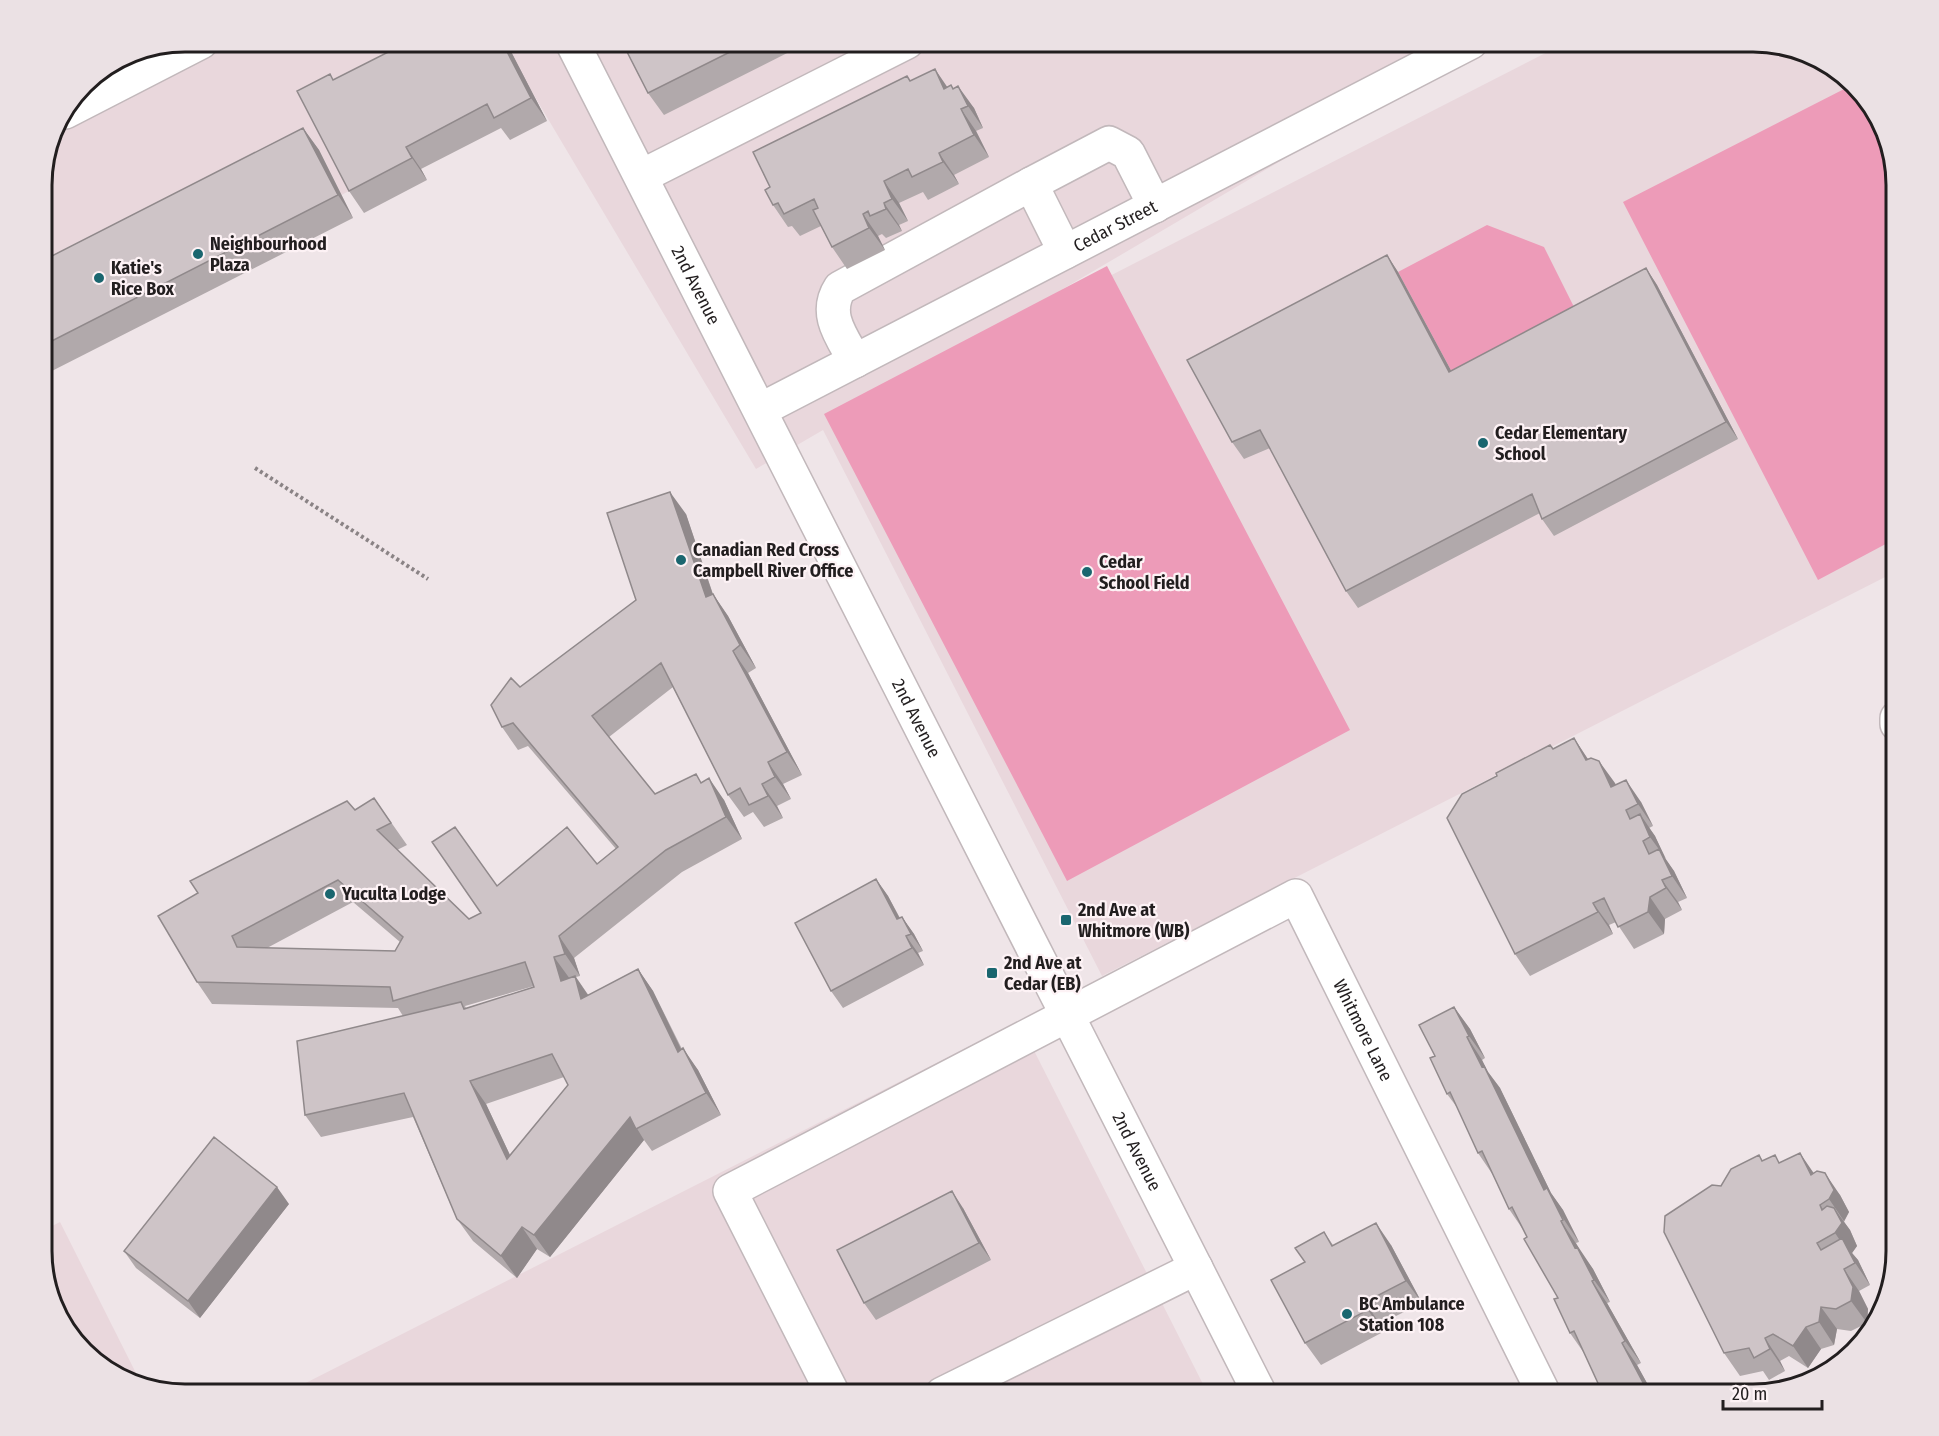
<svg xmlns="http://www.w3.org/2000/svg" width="1939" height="1436" font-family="'Fira Sans Condensed',sans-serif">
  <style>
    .built { fill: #e9d7dc }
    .green { fill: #ed9bb8 }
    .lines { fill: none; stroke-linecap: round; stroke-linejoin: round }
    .minor-casing { stroke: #c2b8bb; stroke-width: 36 }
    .major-casing { stroke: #c2b8bb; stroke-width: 36 }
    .path { stroke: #8a8385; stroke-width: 4; stroke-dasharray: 3 3; stroke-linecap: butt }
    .minor { stroke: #fff; stroke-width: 33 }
    .major { stroke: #fff; stroke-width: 33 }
    .wall { fill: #b1a9ab; fill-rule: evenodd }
    .shaded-wall { fill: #90898b }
    .building { fill: #cec4c7; stroke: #90898b; stroke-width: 1.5; fill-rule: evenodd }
    .poi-dot { fill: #1a666f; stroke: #fdf2f5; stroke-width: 2 }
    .labels { text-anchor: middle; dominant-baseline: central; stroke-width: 4.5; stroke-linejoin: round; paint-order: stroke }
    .street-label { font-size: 18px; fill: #221e1f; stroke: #fdf2f5 }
    .poi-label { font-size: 18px; font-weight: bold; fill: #221e1f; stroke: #fdf2f5; text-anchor: start }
    .rim { fill: none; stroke: #221e1f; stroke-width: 3 }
  </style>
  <rect width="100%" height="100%" fill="#efe5e8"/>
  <path class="built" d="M 186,42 L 1483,42 L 920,373 L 1567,42 L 1754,42 L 1800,50 L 1841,72 L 1882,122 L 1897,185 L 1897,571 L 1102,976 L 823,430 L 756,469 L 532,92 L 42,357 L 42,176 L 57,122 L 91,78 L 131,53 Z
    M 1019,1021 L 1208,1394 L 284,1394 Z
    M 60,1222 L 143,1387 L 98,1364 L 57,1314 L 42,1259 L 42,1231 Z"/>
  <path class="green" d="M 1852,85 L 1882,122 L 1897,185 L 1897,538 L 1818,580 L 1623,202 Z
    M 1487,225 L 1544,247 L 1583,325 L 1461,389 L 1398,272 Z
    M 1107,266 L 1350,730 L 1067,881 L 824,414 Z"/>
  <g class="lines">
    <defs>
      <g id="minor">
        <path id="s1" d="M 572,42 L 1260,1394"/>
        <path d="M 642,176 L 907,42"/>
        <path d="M 1065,252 L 1031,184 L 1109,143 L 1128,153 L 1155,206"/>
        <path d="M 855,361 C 842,337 823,314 840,288 L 1031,184"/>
        <path id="s2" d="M 760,410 L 1471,42"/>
        <path d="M 1897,718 L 1897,724"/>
        <path id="s3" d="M 833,1394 L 730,1191 L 1296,896 L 1544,1394"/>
        <path d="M 942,1394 L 1196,1268"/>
      </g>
      <path id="major" d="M 65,112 L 201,42"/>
    </defs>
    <use href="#minor" class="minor-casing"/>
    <use href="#major" class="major-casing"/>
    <path class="path" d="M 255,468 L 428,579"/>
    <use href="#minor" class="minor"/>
    <use href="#major" class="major"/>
  </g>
  <path class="wall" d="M 408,42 L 506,42 L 547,121 L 510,140 L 501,128 L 421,169 L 427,180 L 364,213 L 349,191 L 334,80 Z
    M 622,42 L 809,42 L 664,115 L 648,93 Z
    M 907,76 L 910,81 L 947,87 L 951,85 L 954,89 L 974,108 L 983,128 L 976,131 L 989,157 L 954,175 L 959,184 L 928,200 L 923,192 L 899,203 L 908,221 L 899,225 L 902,231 L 886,238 L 882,234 L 878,236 L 885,250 L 847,269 L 832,247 L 821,226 L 800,236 L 792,226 L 788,227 L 773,205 L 770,187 Z
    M 303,128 L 319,150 L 353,218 L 42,376 L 42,261 Z
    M 1387,255 L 1398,272 L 1451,371 L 1646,268 L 1657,285 L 1738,439 L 1554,536 L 1542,519 L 1540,513 L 1358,608 L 1346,591 L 1270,448 L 1244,459 L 1232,442 Z
    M 686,514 L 713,594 L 728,616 L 756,668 L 748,673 L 802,775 L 783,784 L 791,799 L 777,806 L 783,818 L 764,827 L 753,812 L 744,817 L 728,795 L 673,687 L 609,737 L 655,794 L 702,782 L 724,800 L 742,839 L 682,872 L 574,958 L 580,976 L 576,977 L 589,996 L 638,969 L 653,991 L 682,1049 L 698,1070 L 721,1115 L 652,1151 L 644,1140 L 550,1257 L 537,1249 L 517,1278 L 473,1241 L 457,1219 L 413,1117 L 321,1137 L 305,1115 L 403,1016 L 398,1008 L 212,1004 L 197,982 L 158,916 L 355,810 L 374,798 L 407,845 L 397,850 L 469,919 L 481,913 L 497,886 L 597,864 L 616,849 L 528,746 L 518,750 L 502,727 L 520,687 L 636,600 ZM 353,902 L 400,942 L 395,951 L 267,948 ZM 534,986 L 534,987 L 466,1008 L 465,1006 ZM 564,1077 L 568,1085 L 510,1155 L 486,1104 Z
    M 1574,738 L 1588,759 L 1615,785 L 1641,802 L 1653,826 L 1649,828 L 1655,836 L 1665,859 L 1674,871 L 1687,898 L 1678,902 L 1682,910 L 1665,919 L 1664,934 L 1634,949 L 1616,922 L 1609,925 L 1613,934 L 1530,976 L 1515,954 L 1553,749 Z
    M 876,879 L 888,896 L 900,918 L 902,917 L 914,934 L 923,951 L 918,953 L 924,965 L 843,1008 L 831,991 Z
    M 1454,1007 L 1470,1029 L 1485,1058 L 1482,1060 L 1488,1072 L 1500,1088 L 1551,1193 L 1563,1210 L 1579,1242 L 1576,1243 L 1581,1253 L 1593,1269 L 1610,1302 L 1607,1303 L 1641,1363 L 1637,1365 L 1653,1394 L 1603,1394 L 1584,1353 L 1570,1333 L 1558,1298 L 1524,1231 L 1509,1209 L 1493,1175 L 1478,1153 L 1459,1110 L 1447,1094 L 1435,1056 Z
    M 1759,1155 L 1763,1161 L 1780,1163 L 1814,1173 L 1840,1195 L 1849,1212 L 1844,1222 L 1850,1230 L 1857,1246 L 1852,1253 L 1858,1260 L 1870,1285 L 1859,1291 L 1868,1309 L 1867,1323 L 1851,1331 L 1837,1329 L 1834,1345 L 1821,1349 L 1808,1368 L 1789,1356 L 1780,1361 L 1785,1371 L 1769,1380 L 1763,1371 L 1740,1376 L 1724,1353 L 1721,1186 Z
    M 289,1204 L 200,1318 L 136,1268 L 124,1251 Z
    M 963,1208 L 991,1260 L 876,1320 L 864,1303 Z
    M 1324,1232 L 1333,1245 L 1391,1245 L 1422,1303 L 1380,1324 L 1383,1332 L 1321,1365 L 1305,1343 L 1305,1262 Z"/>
  <path class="shaded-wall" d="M 502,42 L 506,42 L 547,121 L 531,98 Z
    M 935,69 L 950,91 L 944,89 Z
    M 958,86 L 974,108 L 983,128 L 968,106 Z
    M 961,109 L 976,131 L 989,157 L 974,135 Z
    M 303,128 L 319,150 L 353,218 L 338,195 Z
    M 406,147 L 421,169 L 427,180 L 412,158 Z
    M 939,153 L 954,175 L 959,184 L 943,162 Z
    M 884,181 L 899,203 L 908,221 L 892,199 Z
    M 884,203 L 899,225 L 902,231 L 886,209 Z
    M 863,214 L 878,236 L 885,250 L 869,228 Z
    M 1387,255 L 1398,272 L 1461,389 L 1449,372 Z
    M 1646,268 L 1657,285 L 1738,439 L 1726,422 Z
    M 670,492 L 686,514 L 721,619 L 706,597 Z
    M 713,594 L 728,616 L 756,668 L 740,645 Z
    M 733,651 L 748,673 L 802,775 L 787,752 Z
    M 1574,738 L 1589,761 L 1586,760 Z
    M 1599,761 L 1615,783 L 1627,809 L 1611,787 Z
    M 768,762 L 783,784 L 791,799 L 775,777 Z
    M 709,778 L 724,800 L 742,839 L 726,817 Z
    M 1626,780 L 1641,802 L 1653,826 L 1638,804 Z
    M 762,784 L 777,806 L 783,818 L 768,796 Z
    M 1640,814 L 1655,836 L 1666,859 L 1650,837 Z
    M 1659,849 L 1674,871 L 1687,898 L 1672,876 Z
    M 876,879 L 888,896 L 909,936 L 897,919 Z
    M 1662,880 L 1678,902 L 1682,910 L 1666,888 Z
    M 1650,897 L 1665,919 L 1664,934 L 1648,912 Z
    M 1593,903 L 1609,925 L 1613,934 L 1598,912 Z
    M 902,917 L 914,934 L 923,951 L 911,934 Z
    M 559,936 L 574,958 L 580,976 L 565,954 Z
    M 906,936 L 918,953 L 924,965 L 912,948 Z
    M 554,957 L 570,979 L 561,981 Z
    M 638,969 L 653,991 L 693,1074 L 678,1052 Z
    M 575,976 L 590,998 L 581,999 Z
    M 1454,1007 L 1470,1029 L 1485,1058 L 1469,1036 Z
    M 1467,1037 L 1482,1060 L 1488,1072 L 1500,1088 L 1551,1193 L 1563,1210 L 1579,1242 L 1544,1190 Z
    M 683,1048 L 698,1070 L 721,1115 L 706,1093 Z
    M 470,1081 L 486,1104 L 522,1181 L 507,1159 Z
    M 630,1117 L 644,1140 L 550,1257 L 534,1235 Z
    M 1800,1153 L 1815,1175 L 1811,1175 Z
    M 1825,1173 L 1840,1195 L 1849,1212 L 1844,1221 L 1829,1199 Z
    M 277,1187 L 289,1204 L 200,1318 L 188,1301 Z
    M 952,1191 L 963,1208 L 991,1260 L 979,1243 Z
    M 1820,1205 L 1835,1227 L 1834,1208 L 1850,1230 L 1857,1246 L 1852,1253 L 1858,1260 L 1870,1285 L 1835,1233 Z
    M 1561,1221 L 1593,1269 L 1610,1302 L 1594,1280 L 1575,1248 Z
    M 1376,1223 L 1391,1245 L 1422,1303 L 1406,1281 Z
    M 522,1227 L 537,1249 L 517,1278 L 501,1256 Z
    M 1844,1269 L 1859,1291 L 1868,1309 L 1867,1323 L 1851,1301 Z
    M 1592,1281 L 1607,1303 L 1641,1363 L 1625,1341 Z
    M 1365,1302 L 1380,1324 L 1383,1332 L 1368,1310 Z
    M 1821,1307 L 1837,1329 L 1834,1345 L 1819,1322 Z
    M 1806,1327 L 1821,1349 L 1808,1368 L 1793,1346 Z
    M 1765,1338 L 1780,1361 L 1785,1371 L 1770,1349 Z
    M 1622,1343 L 1637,1365 L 1653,1394 L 1649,1394 Z"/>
  <path class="building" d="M 408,42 L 502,42 L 531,98 L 494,118 L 487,104 L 406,147 L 412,158 L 349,191 L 297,91 L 330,74 L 333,80 Z
    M 622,42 L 750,42 L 648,93 Z
    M 935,69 L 944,89 L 951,85 L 953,89 L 958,86 L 968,106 L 961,109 L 974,135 L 939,153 L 943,162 L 912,177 L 908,169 L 884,181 L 892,199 L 884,203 L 886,209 L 870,216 L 868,211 L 863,214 L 869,228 L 832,247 L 813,210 L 818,208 L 814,199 L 784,214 L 778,203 L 773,205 L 765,190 L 770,187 L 753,152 L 907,76 L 910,81 Z
    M 303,128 L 338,195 L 42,346 L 42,261 Z
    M 1387,255 L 1449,372 L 1646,268 L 1726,422 L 1542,519 L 1532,494 L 1346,591 L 1260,430 L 1232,442 L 1187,360 Z
    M 670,492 L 706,597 L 713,594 L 740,645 L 733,651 L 787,752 L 768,762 L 775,777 L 762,784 L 768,796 L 749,805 L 740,788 L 728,795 L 661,663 L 592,716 L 655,794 L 696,774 L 701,783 L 709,778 L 726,817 L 666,850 L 559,936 L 565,954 L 554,957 L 561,981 L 575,976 L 581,999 L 638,969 L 678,1052 L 683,1048 L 706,1093 L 636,1129 L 630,1117 L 534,1235 L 522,1227 L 501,1256 L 457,1219 L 404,1093 L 305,1115 L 297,1041 L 461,1002 L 464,1009 L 534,987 L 525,962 L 393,1001 L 390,987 L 197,982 L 158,916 L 198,893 L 190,881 L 347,801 L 355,810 L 374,798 L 391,823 L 377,830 L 469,919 L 481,913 L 432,842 L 455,827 L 497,886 L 567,827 L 597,864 L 618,847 L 513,723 L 502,727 L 491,705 L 511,678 L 520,687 L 636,600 L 607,513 ZM 338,880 L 403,937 L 395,951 L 237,947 L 232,936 ZM 552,1054 L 568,1085 L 507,1159 L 470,1081 Z
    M 1574,738 L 1586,760 L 1591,758 L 1599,761 L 1611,787 L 1626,780 L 1638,804 L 1626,810 L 1630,819 L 1640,814 L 1650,837 L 1643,841 L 1649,854 L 1659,849 L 1672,876 L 1662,880 L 1666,888 L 1650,897 L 1648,912 L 1618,927 L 1604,898 L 1593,903 L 1598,912 L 1515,954 L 1447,818 L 1462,794 L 1497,776 L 1496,773 L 1550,745 L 1553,749 Z
    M 876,879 L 897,919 L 902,917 L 911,934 L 906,936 L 912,948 L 831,991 L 795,923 Z
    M 1454,1007 L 1469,1036 L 1467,1037 L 1482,1067 L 1484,1066 L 1544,1190 L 1547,1188 L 1563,1220 L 1561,1221 L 1575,1248 L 1577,1247 L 1594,1280 L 1592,1281 L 1625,1341 L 1622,1343 L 1649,1394 L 1607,1394 L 1606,1393 L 1603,1394 L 1574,1331 L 1570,1333 L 1554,1299 L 1558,1298 L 1524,1239 L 1527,1237 L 1512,1207 L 1509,1209 L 1482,1151 L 1478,1153 L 1450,1092 L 1447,1094 L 1430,1058 L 1435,1056 L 1419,1025 Z
    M 214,1137 L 277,1187 L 188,1301 L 124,1251 Z
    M 1800,1153 L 1811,1175 L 1817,1171 L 1825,1173 L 1834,1190 L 1829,1199 L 1820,1205 L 1822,1210 L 1827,1206 L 1834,1208 L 1842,1223 L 1835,1233 L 1817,1243 L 1821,1250 L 1842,1238 L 1855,1263 L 1844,1269 L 1853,1287 L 1851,1301 L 1836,1309 L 1821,1307 L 1819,1322 L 1806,1327 L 1793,1346 L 1773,1334 L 1765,1338 L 1770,1349 L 1754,1358 L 1749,1348 L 1724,1353 L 1664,1232 L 1665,1216 L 1712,1185 L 1721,1186 L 1731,1169 L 1759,1155 L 1762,1161 L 1775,1155 L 1779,1163 Z
    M 952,1191 L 979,1243 L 864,1303 L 837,1250 Z
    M 1376,1223 L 1406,1281 L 1365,1302 L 1368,1310 L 1305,1343 L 1271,1280 L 1305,1262 L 1295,1248 L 1324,1232 L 1332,1246 Z"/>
  <g class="poi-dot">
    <circle cx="198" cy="254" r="6"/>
    <circle cx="99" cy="278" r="6"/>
    <circle cx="1483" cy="443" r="6"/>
    <circle cx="681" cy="560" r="6"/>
    <circle cx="1087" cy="572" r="6"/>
    <circle cx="330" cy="894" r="6"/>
    <rect x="1060" y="914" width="12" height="12" rx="3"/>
    <rect x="986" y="967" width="12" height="12" rx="3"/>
    <circle cx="1347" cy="1314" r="6"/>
  </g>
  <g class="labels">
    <g class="street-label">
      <text stroke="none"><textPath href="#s2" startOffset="400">Cedar Street</textPath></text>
      <text stroke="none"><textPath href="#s1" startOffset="273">2nd Avenue</textPath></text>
      <text stroke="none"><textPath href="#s1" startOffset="759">2nd Avenue</textPath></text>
      <text stroke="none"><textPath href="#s3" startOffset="1016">Whitmore Lane</textPath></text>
      <text stroke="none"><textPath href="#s1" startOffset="1245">2nd Avenue</textPath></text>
    </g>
    <g class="poi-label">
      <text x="210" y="244">Neighbourhood<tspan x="210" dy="21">Plaza</tspan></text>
      <text x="111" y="268">Katie's<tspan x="111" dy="21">Rice Box</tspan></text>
      <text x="1495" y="433">Cedar Elementary<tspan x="1495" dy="21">School</tspan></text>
      <text x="693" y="550">Canadian Red Cross<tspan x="693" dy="21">Campbell River Office</tspan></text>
      <text x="1099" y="562">Cedar<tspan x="1099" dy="21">School Field</tspan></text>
      <text x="342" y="894">Yuculta Lodge</text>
      <text x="1078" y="910">2nd Ave at<tspan x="1078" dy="21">Whitmore (WB)</tspan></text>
      <text x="1004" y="963">2nd Ave at<tspan x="1004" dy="21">Cedar (EB)</tspan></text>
      <text x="1359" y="1304">BC Ambulance<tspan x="1359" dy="21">Station 108</tspan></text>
    </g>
  </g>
  <path d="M0 0H1939V1436H0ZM185 52H1753A133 133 0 0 1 1886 185V1251A133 133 0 0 1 1753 1384H185A133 133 0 0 1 52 1251V185A133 133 0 0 1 185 52Z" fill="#ebe1e4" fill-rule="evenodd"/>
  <path class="rim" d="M185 52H1753A133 133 0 0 1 1886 185V1251A133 133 0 0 1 1753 1384H185A133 133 0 0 1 52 1251V185A133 133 0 0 1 185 52Z"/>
  <path d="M1723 1400v9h99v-9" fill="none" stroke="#221e1f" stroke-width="3"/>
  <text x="1732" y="1400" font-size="18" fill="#221e1f" stroke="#fdf2f5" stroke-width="4.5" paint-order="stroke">20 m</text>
</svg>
